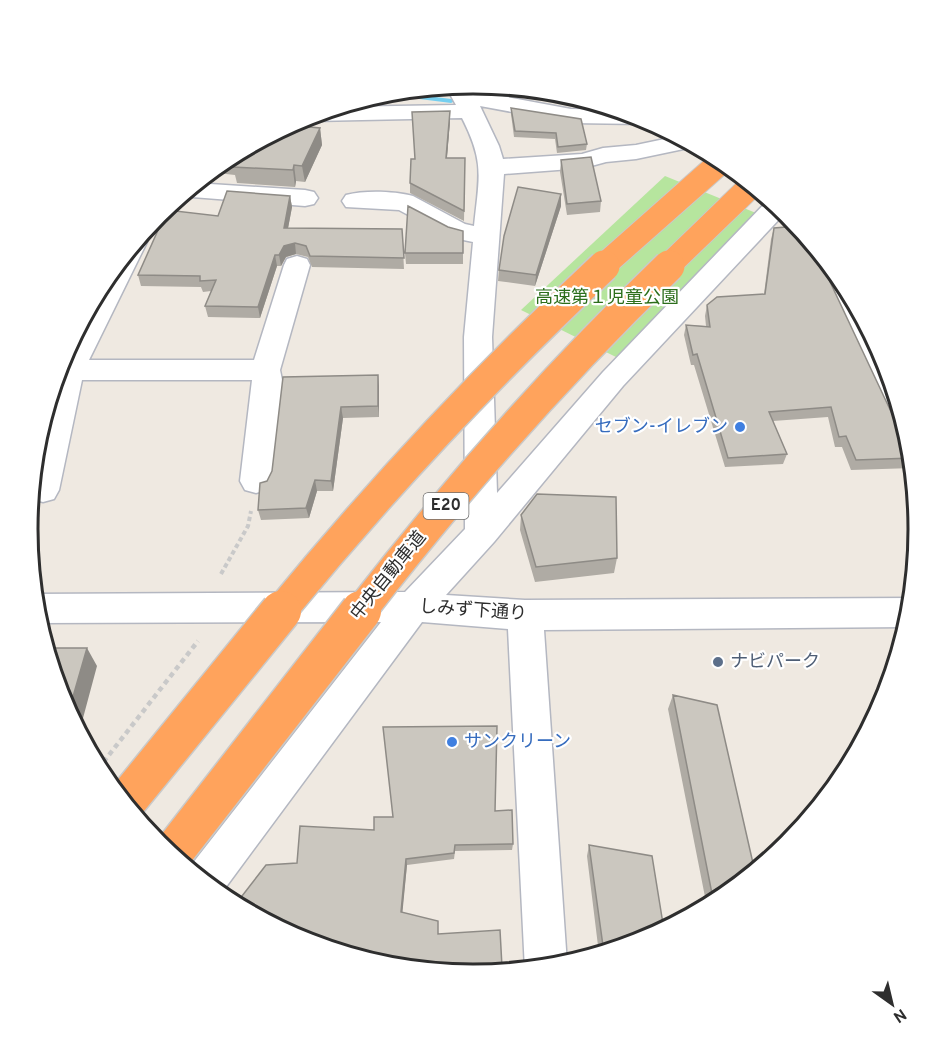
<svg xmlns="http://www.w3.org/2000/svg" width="946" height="1058" font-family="Overpass,'Noto Sans JP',sans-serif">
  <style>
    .green { fill: #b6e59e }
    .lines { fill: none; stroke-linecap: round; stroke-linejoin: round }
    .stream { fill: #75cff0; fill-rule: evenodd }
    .minor-casing { stroke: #b4b7c1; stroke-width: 3 }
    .path-far1 { stroke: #c9c9c9; stroke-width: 4; stroke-dasharray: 4.5 3; stroke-linecap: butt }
    .path { stroke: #c9c9c9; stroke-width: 4.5; stroke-dasharray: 5 4; stroke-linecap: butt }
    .minor { fill: #fff; fill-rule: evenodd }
    .highway-bridge-far2-casing { stroke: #c9c9c9; stroke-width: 26; stroke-linecap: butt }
    .highway-bridge-far1-casing { stroke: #c9c9c9; stroke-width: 34; stroke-linecap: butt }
    .highway-bridge-casing { stroke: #c9c9c9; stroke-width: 43; stroke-linecap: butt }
    .highway-bridge-far2 { stroke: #ffa35c; stroke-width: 24 }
    .highway-bridge-far1 { stroke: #ffa35c; stroke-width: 31 }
    .highway-bridge { stroke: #ffa35c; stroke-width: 40 }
    .wall { fill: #afaba4 }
    .shaded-wall { fill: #8e8b86 }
    .building { fill: #cbc7bf; stroke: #8e8b86; stroke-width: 1.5 }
    .shop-dot { fill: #3f7fe0; stroke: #fff; stroke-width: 2 }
    .service-dot { fill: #5c6f8a; stroke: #fff; stroke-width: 2 }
    .labels { text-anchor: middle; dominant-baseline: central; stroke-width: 4.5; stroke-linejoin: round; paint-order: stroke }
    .shield { fill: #fff; stroke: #6d6d6d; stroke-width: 1.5 }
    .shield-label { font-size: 16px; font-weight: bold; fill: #2e2e2e }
    .park-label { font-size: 18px; fill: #2c6e1b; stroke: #fff }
    .shop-label { font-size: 18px; fill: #366cbe; stroke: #fff; text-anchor: end }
    .street-label { font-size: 18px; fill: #2e2e2e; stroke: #fff }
    .service-label { font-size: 18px; fill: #4e5e75; stroke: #fff; text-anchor: start }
    .rim { fill: none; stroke: #2e2e2e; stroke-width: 3 }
  </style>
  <rect width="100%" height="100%" fill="#efe9e1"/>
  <path class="green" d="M 665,176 L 756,213 L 618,358 L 521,310 Z"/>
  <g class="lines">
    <path class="stream" d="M 388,91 L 451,99 L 455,101 L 451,103 L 380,94 Z"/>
    <defs>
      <path id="minor" d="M 473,83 L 475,91 L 571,109 L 619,110 L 651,121 L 642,124 L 571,123 L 480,106 L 499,146 L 503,159 L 582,154 L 603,148 L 636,145 L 679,136 L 698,146 L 636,159 L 606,162 L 584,168 L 504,174 L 492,337 L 497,493 L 603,372 L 769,199 L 786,212 L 623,386 L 494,542 L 446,595 L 525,600 L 912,598 L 907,627 L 544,630 L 567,964 L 525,970 L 508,629 L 422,622 L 220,895 L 189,870 L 189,868 L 381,622 L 38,623 L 33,594 L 405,592 L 465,529 L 464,337 L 473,242 L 449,237 L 399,210 L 346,207 L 342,201 L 346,195 C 365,190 394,191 413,196 L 465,224 L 474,226 C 479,177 485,163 462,118 L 312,121 L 302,117 L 336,107 L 456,105 L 451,96 L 451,85 Z
        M 195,183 L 305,190 L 314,192 L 318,198 L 314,204 L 305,206 L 179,196 Z
        M 140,235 L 147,242 L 89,360 L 254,360 L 284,265 L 287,259 L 297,256 L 307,259 L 310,265 L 280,370 L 283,385 L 272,481 L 267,490 L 256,493 L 245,490 L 240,481 L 252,380 L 82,380 L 59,490 L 54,499 L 43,502 L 32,499 L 34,460 L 46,409 L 61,358 L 102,281 Z
        M 822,255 L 844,282 L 885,359 L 909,437 L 895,435 L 891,427 L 815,262 Z"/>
    </defs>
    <use href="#minor" class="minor-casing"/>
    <path class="path-far1" d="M 221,574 L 248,526 L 251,511"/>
    <path class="path" d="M 98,769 L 198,641"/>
    <use href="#minor" class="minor"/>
    <defs>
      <path id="highway-bridge-far2" d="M 602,267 L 723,160
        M 667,267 L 753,184"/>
      <path id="highway-bridge-far1" d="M 280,612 C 380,490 488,374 604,266
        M 360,612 C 454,491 558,373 669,266"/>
      <path id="highway-bridge" d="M 124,804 L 281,611
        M 171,855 L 361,611"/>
    </defs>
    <use href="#highway-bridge-far2" class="highway-bridge-far2-casing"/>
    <use href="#highway-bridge-far1" class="highway-bridge-far1-casing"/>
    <use href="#highway-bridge" class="highway-bridge-casing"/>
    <use href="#highway-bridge-far2" class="highway-bridge-far2"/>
    <use href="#highway-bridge-far1" class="highway-bridge-far1"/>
    <use href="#highway-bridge" class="highway-bridge"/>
  </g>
  <path class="wall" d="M 512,87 L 560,92 L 608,106 L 608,107 L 576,106 L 511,95 Z
    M 511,108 L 587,144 L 586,150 L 557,153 L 555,139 L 514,137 L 511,114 Z
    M 450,121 L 447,158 L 465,158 L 464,221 L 410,193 L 410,183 L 415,159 Z
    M 320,128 L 322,145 L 305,182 L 296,181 L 295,187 L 237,183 L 235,175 L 208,172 L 226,158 Z
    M 561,160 L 601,201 L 600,212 L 567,215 L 560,172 Z
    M 561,194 L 561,206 L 535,286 L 498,281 L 499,270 Z
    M 290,196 L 292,207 L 288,228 L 402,229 L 404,269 L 312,267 L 308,257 L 296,254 L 286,257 L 281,266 L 277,266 L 260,318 L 208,317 L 205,306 L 211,291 L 203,292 L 201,287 L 141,286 L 138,275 L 218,216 Z
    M 799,226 L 821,253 L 818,256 L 894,418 L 910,442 L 913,468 L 851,470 L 842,447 L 835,447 L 828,417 L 773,421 L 787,454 L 783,464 L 725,467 L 694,365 L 691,365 L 684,335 L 686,325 L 706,326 L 705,316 L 707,305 L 764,294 L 771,239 L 774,228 Z
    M 463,231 L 463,264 L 406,264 L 405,253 Z
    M 378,375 L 379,417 L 343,418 L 333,491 L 317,491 L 309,518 L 261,520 L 258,510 L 272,471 L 283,377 Z
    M 521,515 L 617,558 L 614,573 L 535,582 L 520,530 Z
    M 673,695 L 720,900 L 707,907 L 668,709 Z
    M 495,811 L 513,844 L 512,850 L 455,851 L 454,859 L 407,865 L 402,912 L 438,927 L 438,934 L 502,967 L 502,972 L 468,975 L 386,966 L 297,863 L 374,830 L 393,817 Z
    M 589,845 L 643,941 L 599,954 L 587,856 Z"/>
  <path class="shaded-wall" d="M 450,111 L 450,121 L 446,168 L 446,158 Z
    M 320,128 L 322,145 L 305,182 L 302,166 Z
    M 294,165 L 296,181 L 295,187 L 293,170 Z
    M 561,194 L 561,206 L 535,286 L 536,275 Z
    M 290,196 L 292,207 L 286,239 L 284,228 Z
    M 295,243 L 296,254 L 286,257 L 281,266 L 279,255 L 284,246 Z
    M 275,255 L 277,266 L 260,318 L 258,307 Z
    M 378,375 L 379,386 L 379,417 L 378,406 Z
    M 341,407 L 343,418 L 333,491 L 331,481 Z
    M 315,480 L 317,491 L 309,518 L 306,508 Z
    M 87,648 L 97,666 L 79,733 L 68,714 Z
    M 406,859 L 407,865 L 402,917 L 401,912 Z"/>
  <path class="building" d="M 512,87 L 560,92 L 584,99 L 577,99 L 511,88 Z
    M 511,108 L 581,119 L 587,144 L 558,147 L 556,133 L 515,131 Z
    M 450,111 L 446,158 L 465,158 L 464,211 L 410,183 L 411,159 L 415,159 L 412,112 Z
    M 288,125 L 320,128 L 302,166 L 294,165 L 293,170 L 233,167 L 236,159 L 226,158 Z
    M 591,157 L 601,201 L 567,204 L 561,160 Z
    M 518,187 L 561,194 L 536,275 L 499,270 L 504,236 Z
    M 227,191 L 290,196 L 284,228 L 402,229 L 404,258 L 310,256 L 306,246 L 295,243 L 284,246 L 279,255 L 275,255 L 258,307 L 205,306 L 216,280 L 200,281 L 200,276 L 138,275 L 167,210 L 218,216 Z
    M 408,206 L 448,227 L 463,231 L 463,253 L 405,253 Z
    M 799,226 L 818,250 L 816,252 L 894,418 L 899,427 L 906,427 L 910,442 L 912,458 L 856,460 L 846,436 L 839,437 L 831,407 L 769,412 L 787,454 L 728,458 L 697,354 L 693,355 L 686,325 L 710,327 L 707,305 L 717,297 L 765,294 L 774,228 Z
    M 378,375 L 378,406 L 341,407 L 331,481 L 315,480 L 306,508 L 258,510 L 260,483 L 267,481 L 272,471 L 283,377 Z
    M 537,494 L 616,497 L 617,558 L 536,567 L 521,515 Z
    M 45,648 L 87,648 L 68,714 L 61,699 Z
    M 673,695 L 717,705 L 755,872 L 720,900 L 714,904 Z
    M 497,726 L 495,811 L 512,810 L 513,844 L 455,845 L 454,853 L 406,859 L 401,912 L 438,921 L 438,934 L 500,930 L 502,967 L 442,972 L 386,966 L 302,941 L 235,905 L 266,865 L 297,863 L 300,826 L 374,830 L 374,817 L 393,817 L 383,727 Z
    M 589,845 L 652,856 L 664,930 L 643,941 L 604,953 Z"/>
  <g class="shop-dot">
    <circle cx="740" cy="427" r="6"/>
    <circle cx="452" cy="742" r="6"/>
  </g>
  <circle class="service-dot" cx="718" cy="662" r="6"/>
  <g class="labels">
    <rect class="shield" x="423.5" y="493" width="45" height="26" rx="4.5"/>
    <g class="shield-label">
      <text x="446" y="506">E20</text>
    </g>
    <g class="park-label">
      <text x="607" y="298">高速第１児童公園</text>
    </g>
    <g class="shop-label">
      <text x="728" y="427">セブン-イレブン</text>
      <text x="464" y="742" text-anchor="start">サンクリーン</text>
    </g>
    <g class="street-label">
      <text transform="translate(389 576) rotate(-51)">中央自動車道</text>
      <text transform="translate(473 611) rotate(4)">しみず下通り</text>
    </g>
    <g class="service-label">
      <text x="730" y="662">ナビパーク</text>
    </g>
  </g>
  <path d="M0 0H946V1058H0ZM38 529a435 435 0 1 1 870 0a435 435 0 1 1-870 0Z" fill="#fff" fill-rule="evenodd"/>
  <path class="rim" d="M38 529a435 435 0 1 1 870 0a435 435 0 1 1-870 0Z"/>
  <g transform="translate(892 1004) rotate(146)" stroke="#ffffff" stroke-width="4.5" paint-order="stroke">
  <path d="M0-4.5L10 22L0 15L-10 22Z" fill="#2e2e2e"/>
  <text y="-9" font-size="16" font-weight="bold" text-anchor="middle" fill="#2e2e2e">N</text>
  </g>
</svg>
